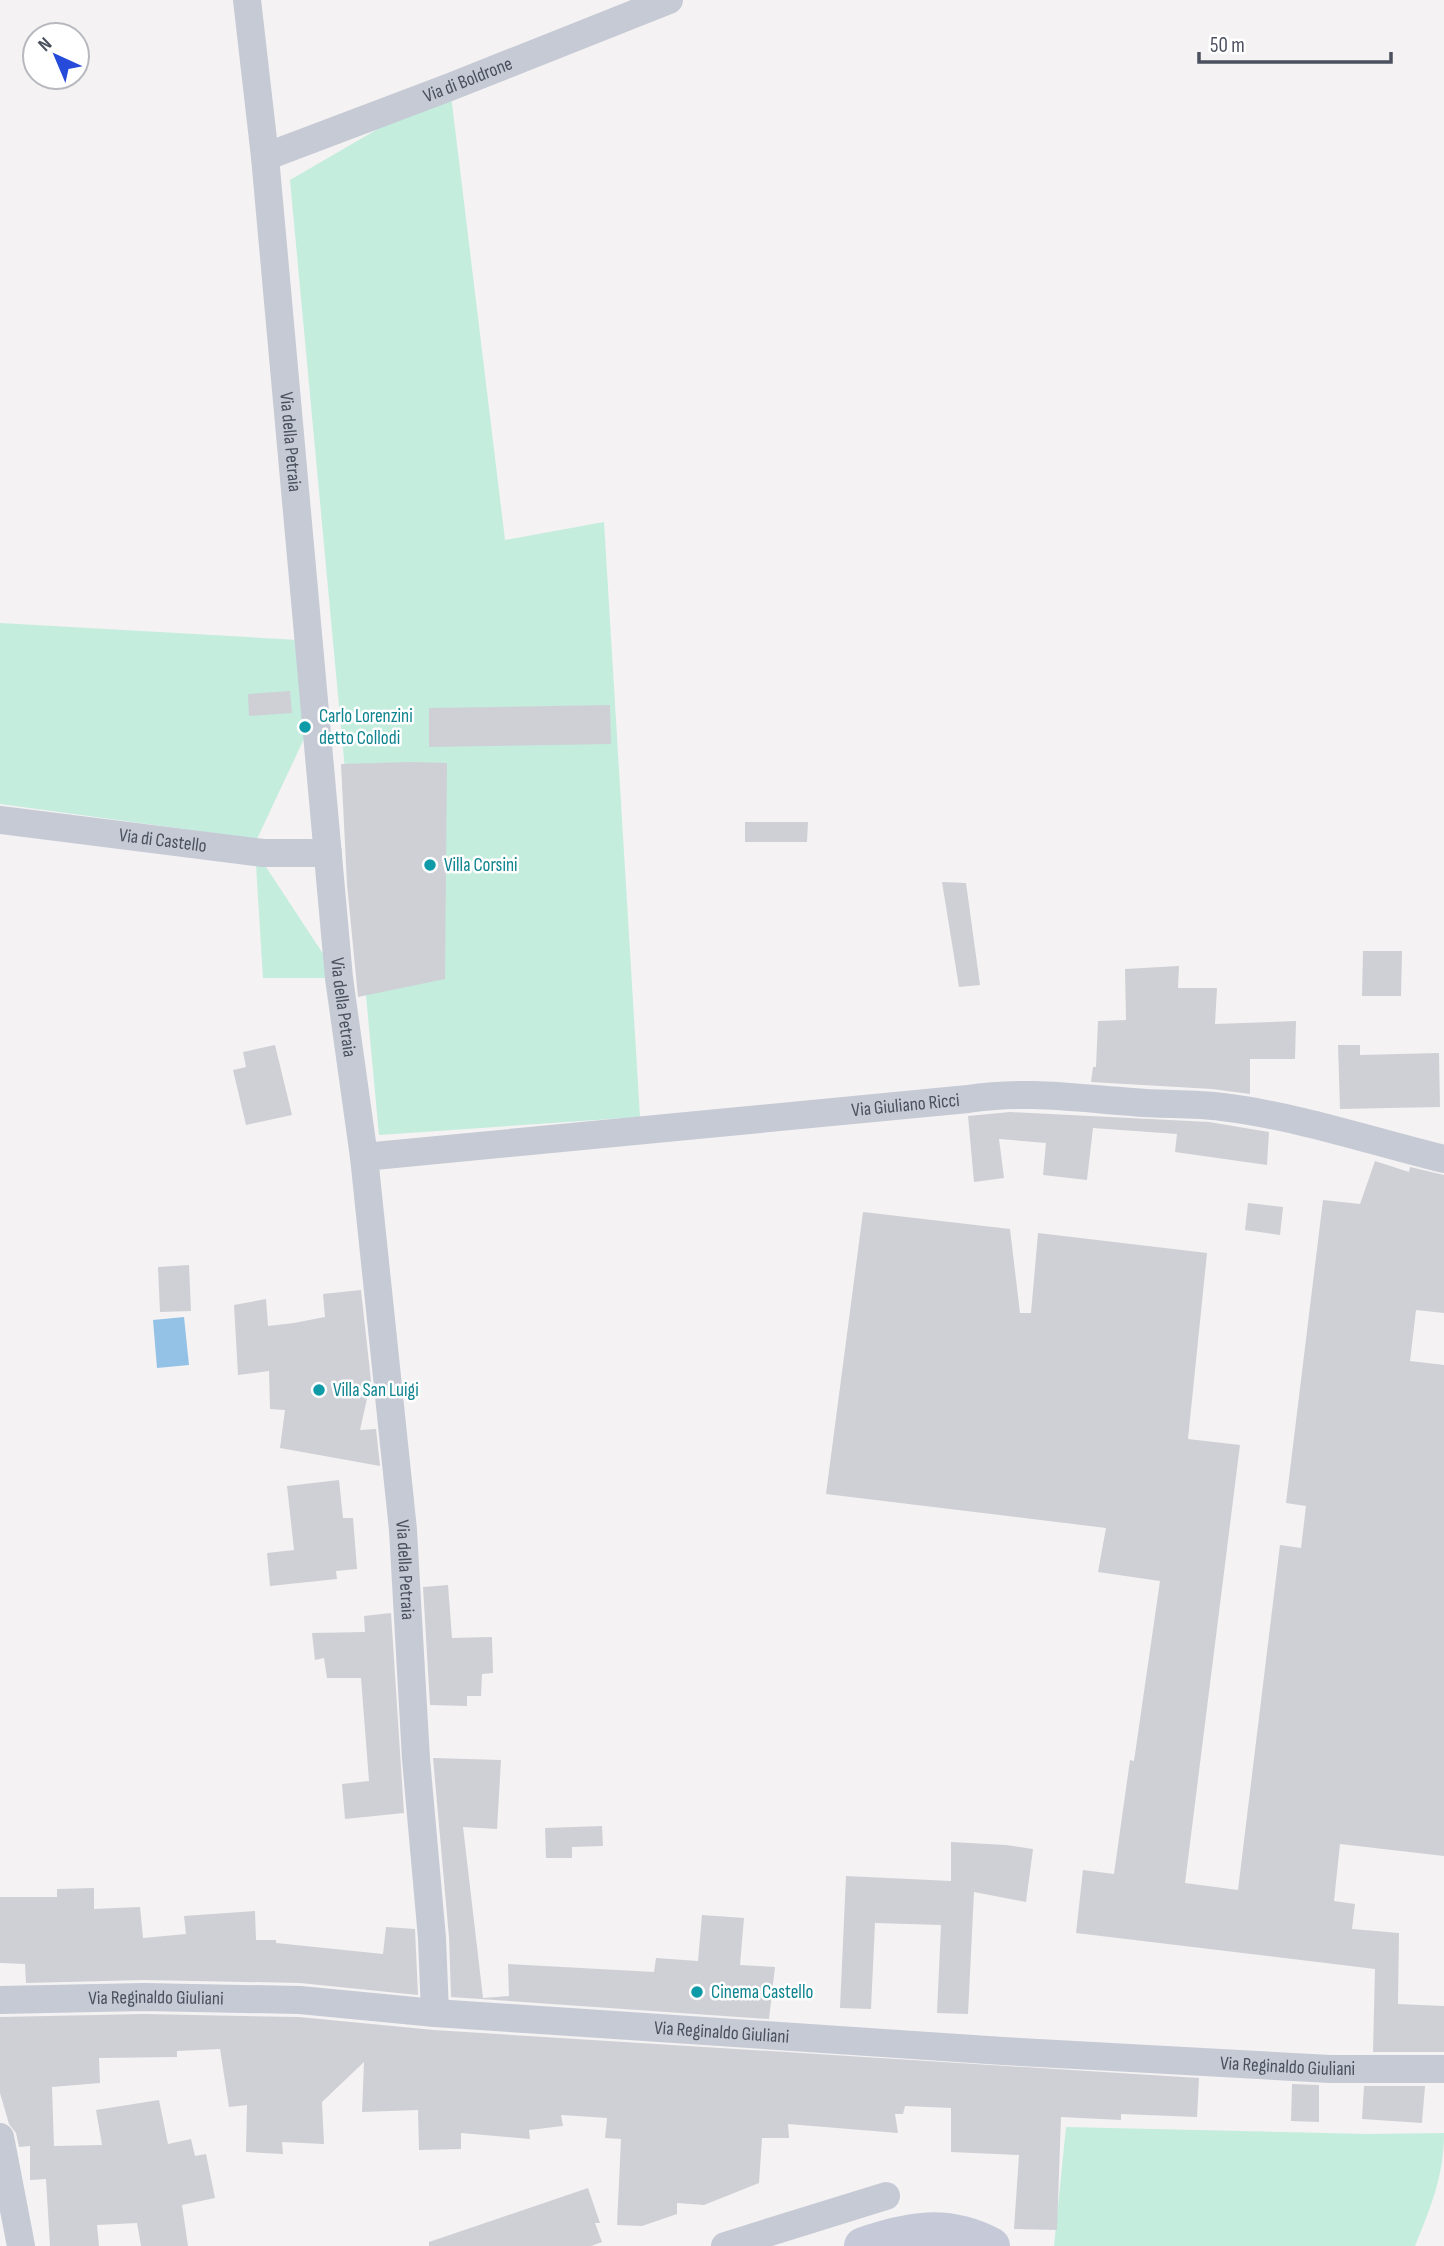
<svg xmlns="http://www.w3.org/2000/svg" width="1444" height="2246" font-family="'Sofia Sans Condensed',sans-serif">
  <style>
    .green { fill: #c4edde }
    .water { fill: #94c2e7 }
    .building { fill: #cfd0d5 }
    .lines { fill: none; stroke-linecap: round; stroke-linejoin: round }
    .street { stroke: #c6cad5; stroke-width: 28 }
    .secondary { stroke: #c6cad8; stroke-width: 38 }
    .culture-dot { fill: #0f9aa8; stroke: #fff; stroke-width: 2.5 }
    .labels { text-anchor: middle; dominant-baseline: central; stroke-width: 5; stroke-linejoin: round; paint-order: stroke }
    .street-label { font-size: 19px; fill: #4a505e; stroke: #fff }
    .culture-label { font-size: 19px; fill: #0d838f; stroke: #fff; text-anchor: start }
  </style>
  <rect width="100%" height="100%" fill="#f4f2f2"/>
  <path class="green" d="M 450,87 L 505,540 L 604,522 L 640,1117 L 379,1135 L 290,180 Z
    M 0,623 L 298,640 L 310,726 L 257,839 L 0,804 Z
    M 264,864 L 339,978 L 263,978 L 256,865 Z
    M 1066,2127 L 1368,2134 L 1444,2133 C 1444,2175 1431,2207 1415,2246 L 1054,2246 Z"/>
  <path class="water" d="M 184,1317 L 189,1365 L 157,1368 L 153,1320 Z"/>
  <path class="building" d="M 290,691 L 292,713 L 249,716 L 248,694 Z
    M 610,705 L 611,744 L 429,747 L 429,708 Z
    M 410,762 L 447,763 L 445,979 L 358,997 L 347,884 L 341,764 Z
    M 745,822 L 808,822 L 807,842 L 745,842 Z
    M 942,882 L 966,883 L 980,985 L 959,987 Z
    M 1363,951 L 1402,951 L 1401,996 L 1362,996 Z
    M 1179,966 L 1178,988 L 1217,988 L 1215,1024 L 1296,1021 L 1295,1059 L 1250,1059 L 1250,1094 L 1212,1089 L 1091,1082 L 1093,1067 L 1096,1067 L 1098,1021 L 1126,1020 L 1125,969 Z
    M 275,1045 L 292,1115 L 246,1125 L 233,1070 L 246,1067 L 243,1052 Z
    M 1338,1045 L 1360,1045 L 1360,1055 L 1439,1053 L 1440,1107 L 1340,1109 Z
    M 1010,1112 L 1209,1122 L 1269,1132 L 1267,1165 L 1175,1152 L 1177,1134 L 1093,1128 L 1087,1180 L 1043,1175 L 1046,1143 L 999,1139 L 1004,1178 L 974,1182 L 968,1116 Z
    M 1375,1161 L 1409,1172 L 1410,1167 L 1444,1175 L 1444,1313 L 1416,1310 L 1410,1361 L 1444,1365 L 1444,1856 L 1340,1844 L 1334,1901 L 1355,1904 L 1352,1929 L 1399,1933 L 1398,2004 L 1444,2006 L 1444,2052 L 1373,2052 L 1375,1969 L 1076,1933 L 1083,1870 L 1114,1874 L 1130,1760 L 1134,1761 L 1160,1581 L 1098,1572 L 1106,1528 L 826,1494 L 863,1212 L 1010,1229 L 1020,1313 L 1031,1313 L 1038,1233 L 1207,1253 L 1188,1439 L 1240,1445 L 1185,1883 L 1238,1890 L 1280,1545 L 1301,1548 L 1306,1506 L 1286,1503 L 1323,1200 L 1360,1204 Z
    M 1248,1203 L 1283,1207 L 1280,1235 L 1245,1230 Z
    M 189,1265 L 191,1311 L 160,1312 L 158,1267 Z
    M 361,1290 L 371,1381 L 360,1430 L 376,1429 L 380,1466 L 280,1448 L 285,1410 L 270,1409 L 269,1371 L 238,1375 L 234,1305 L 266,1299 L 268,1326 L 294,1323 L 325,1317 L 323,1294 Z
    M 339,1480 L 343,1518 L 353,1518 L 357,1569 L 336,1571 L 337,1579 L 270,1586 L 267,1553 L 294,1550 L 287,1486 Z
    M 448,1585 L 452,1638 L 492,1637 L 493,1673 L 482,1674 L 481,1696 L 467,1696 L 467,1706 L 430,1705 L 423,1587 Z
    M 391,1613 L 404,1813 L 345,1819 L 342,1784 L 369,1781 L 361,1678 L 327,1678 L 324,1658 L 315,1660 L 312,1633 L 365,1632 L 364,1616 Z
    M 433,1758 L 501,1760 L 497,1829 L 463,1827 L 483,1998 L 509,1996 L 508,1964 L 654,1972 L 656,1958 L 698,1961 L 702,1915 L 744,1918 L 740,1965 L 775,1967 L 769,2019 L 451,1997 L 449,1937 Z
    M 602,1826 L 603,1846 L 572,1847 L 572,1858 L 546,1858 L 545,1828 Z
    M 951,1842 L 1006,1845 L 1033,1849 L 1026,1902 L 974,1892 L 968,2014 L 937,2013 L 941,1925 L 875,1923 L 871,2009 L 840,2008 L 846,1876 L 951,1881 Z
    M 94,1888 L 94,1909 L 140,1907 L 143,1938 L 186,1934 L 184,1916 L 255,1911 L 256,1940 L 276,1940 L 276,1943 L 383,1954 L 386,1927 L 415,1929 L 418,1995 L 300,1983 L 144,1980 L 26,1983 L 25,1964 L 0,1963 L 0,1897 L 57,1897 L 57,1889 Z
    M 144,2014 L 299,2017 L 434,2030 L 1199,2078 L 1197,2117 L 1121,2114 L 1121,2120 L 1061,2117 L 1057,2230 L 1014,2229 L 1019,2155 L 951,2152 L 951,2108 L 905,2106 L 903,2114 L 895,2114 L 898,2133 L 788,2124 L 789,2138 L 762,2138 L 759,2183 L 704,2205 L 677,2203 L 677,2214 L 642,2226 L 617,2225 L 621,2139 L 605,2138 L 607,2118 L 561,2115 L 563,2126 L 529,2130 L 530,2139 L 461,2133 L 461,2149 L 419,2150 L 418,2110 L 362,2112 L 364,2062 L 322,2102 L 324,2144 L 282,2142 L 283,2154 L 246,2152 L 247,2105 L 229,2107 L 220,2049 L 177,2051 L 177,2057 L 99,2058 L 100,2083 L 52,2087 L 54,2146 L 102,2145 L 96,2110 L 159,2100 L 168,2144 L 191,2139 L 195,2156 L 206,2154 L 215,2198 L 182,2205 L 188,2246 L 141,2246 L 137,2223 L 97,2225 L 99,2246 L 50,2246 L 46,2179 L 30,2180 L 30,2146 L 19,2147 L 16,2133 L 9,2124 L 0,2093 L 0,2017 Z
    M 1292,2084 L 1319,2085 L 1319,2122 L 1291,2121 Z
    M 1364,2086 L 1425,2086 L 1422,2123 L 1362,2119 Z
    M 588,2188 L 600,2223 L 595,2223 L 602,2242 L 591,2246 L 429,2246 L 429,2242 Z"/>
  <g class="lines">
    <g class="street">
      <path id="s1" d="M 247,0 L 265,157 L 339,978 L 364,1157 L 403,1530 L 416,1759 L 432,1938 L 435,2013"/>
      <path id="s2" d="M 265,157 L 450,87 L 669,0"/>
      <path id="s3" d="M 0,820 L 263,853 L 328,853"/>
      <path id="s4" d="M 364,1157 L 968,1099 C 1023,1090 1076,1098 1132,1102 C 1162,1105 1192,1103 1222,1107 C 1297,1116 1371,1141 1444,1159"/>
      <path id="s5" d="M 0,2000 L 144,1997 L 300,2000 L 435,2013 L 1003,2051 L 1330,2069 L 1444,2069"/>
      <path d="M 0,2137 L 21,2246"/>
      <path d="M 725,2246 L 886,2196"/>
    </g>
    <path class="secondary" d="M 863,2246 C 910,2231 945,2222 991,2246"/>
  </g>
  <g class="culture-dot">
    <circle cx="305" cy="727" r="7"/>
    <circle cx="430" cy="865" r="7"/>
    <circle cx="319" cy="1390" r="7"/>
    <circle cx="697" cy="1992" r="7"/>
  </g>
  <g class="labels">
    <g class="street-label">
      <text stroke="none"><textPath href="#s2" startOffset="217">Via di Boldrone</textPath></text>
      <text stroke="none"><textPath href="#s1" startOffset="444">Via della Petraia</textPath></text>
      <text stroke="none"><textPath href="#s3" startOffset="164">Via di Castello</textPath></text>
      <text stroke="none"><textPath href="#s1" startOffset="1012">Via della Petraia</textPath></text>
      <text stroke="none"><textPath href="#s4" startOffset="544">Via Giuliano Ricci</textPath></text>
      <text stroke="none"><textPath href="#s1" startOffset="1578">Via della Petraia</textPath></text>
      <text stroke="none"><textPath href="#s5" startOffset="156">Via Reginaldo Giuliani</textPath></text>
      <text stroke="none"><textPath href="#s5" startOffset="723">Via Reginaldo Giuliani</textPath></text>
      <text stroke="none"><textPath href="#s5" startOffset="1290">Via Reginaldo Giuliani</textPath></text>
    </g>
    <g class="culture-label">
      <text x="319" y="716">Carlo Lorenzini<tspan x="319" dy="22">detto Collodi</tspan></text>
      <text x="444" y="865">Villa Corsini</text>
      <text x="333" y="1390">Villa San Luigi</text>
      <text x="711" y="1992">Cinema Castello</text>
    </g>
  </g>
  <g transform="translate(56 56) rotate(316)"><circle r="33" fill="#ffffff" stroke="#b7b9bf" stroke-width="2"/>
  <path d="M0-5L12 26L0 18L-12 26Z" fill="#264ad9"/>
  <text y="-10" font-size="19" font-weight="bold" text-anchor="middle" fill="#4a505e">N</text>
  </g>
  <path d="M1199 52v10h192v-10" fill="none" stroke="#4a505e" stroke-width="3.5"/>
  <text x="1210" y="52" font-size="21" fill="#4a505e" stroke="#ffffff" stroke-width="5" paint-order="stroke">50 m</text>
</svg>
